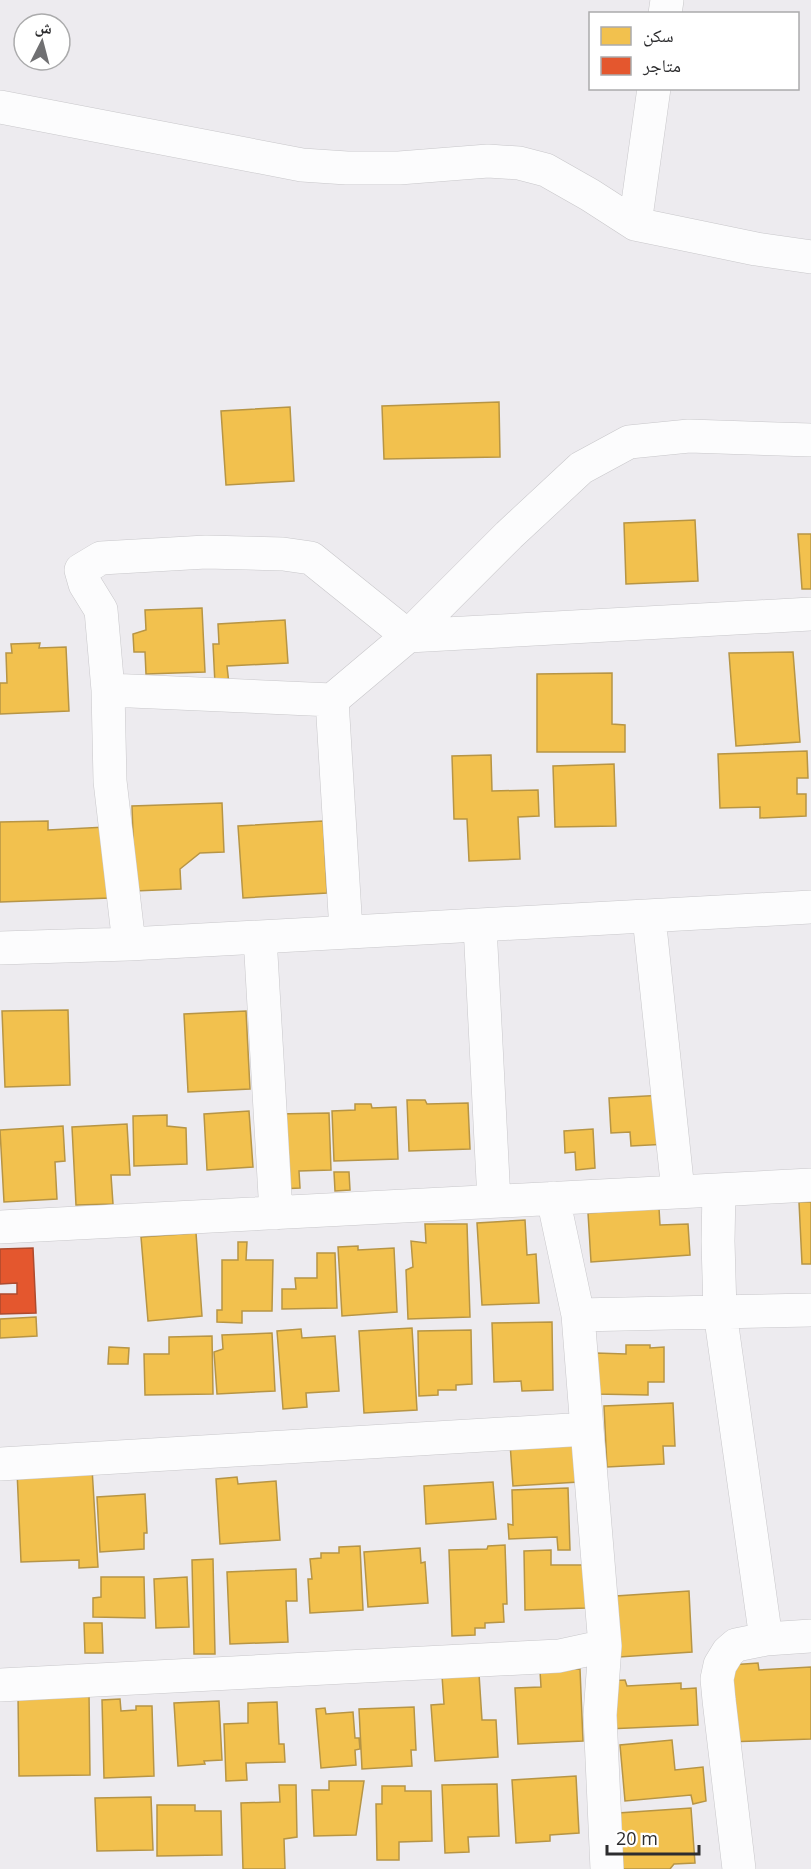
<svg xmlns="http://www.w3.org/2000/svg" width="811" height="1869" font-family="'Open Sans','Noto Naskh Arabic',sans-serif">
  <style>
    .homes { fill: #f2c14e; stroke: #b79545; stroke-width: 1.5 }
    .shops { fill: #e4572e; stroke: #ad4a2e; stroke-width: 1.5 }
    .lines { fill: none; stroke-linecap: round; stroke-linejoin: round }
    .minor-casing { stroke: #c8c7ca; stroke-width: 34 }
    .minor { stroke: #fcfcfd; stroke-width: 33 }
  </style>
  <rect width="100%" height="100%" fill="#edebef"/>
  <path class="homes" d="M 499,402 L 500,457 L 384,459 L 382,406 Z
    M 290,407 L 294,481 L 226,485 L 221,411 Z
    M 695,520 L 698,581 L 626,584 L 624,523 Z
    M 798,534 L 811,534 L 811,589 L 802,589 Z
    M 202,608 L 205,672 L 146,674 L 145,652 L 134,652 L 133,634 L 146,630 L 145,610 Z
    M 285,620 L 288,663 L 227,666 L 229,684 L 215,684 L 213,644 L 219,644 L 218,624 Z
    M 40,643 L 39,648 L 66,647 L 69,711 L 0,714 L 0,683 L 7,683 L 6,653 L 12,653 L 11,644 Z
    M 793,652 L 800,742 L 736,746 L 729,653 Z
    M 612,673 L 612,724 L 625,725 L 625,752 L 537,752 L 537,674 Z
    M 807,751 L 808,778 L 797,778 L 797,794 L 806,794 L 806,816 L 760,818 L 760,807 L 720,808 L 718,754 Z
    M 491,755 L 492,791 L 538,790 L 539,816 L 518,817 L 520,859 L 469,861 L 467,819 L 454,819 L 452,756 Z
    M 614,764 L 616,826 L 555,827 L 553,766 Z
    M 222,803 L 224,852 L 200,853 L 180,869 L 181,889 L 135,891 L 132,806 Z
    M 48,821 L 48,830 L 106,827 L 110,898 L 0,902 L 0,822 Z
    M 323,821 L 327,893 L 243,898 L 238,826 Z
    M 68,1010 L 70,1085 L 5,1087 L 2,1011 Z
    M 246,1011 L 250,1089 L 188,1092 L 184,1014 Z
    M 665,1095 L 668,1144 L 631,1146 L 630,1132 L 611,1133 L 609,1098 Z
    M 407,1100 L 425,1100 L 427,1104 L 468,1103 L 470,1149 L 409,1151 Z
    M 355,1104 L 371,1104 L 372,1108 L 396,1107 L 398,1159 L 334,1161 L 332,1111 L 355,1110 Z
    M 249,1111 L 253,1167 L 207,1170 L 204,1114 Z
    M 329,1113 L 331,1170 L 299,1171 L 300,1188 L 280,1189 L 277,1114 Z
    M 167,1115 L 167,1126 L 186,1128 L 187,1164 L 134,1166 L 133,1116 Z
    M 127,1124 L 130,1175 L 111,1175 L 113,1204 L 76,1205 L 72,1127 Z
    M 63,1126 L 65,1161 L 55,1162 L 57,1199 L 4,1202 L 0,1130 Z
    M 593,1129 L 595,1168 L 576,1170 L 575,1152 L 565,1153 L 564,1131 Z
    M 334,1172 L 349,1172 L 350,1190 L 335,1191 Z
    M 799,1202 L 811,1202 L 811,1264 L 802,1264 Z
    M 659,1208 L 660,1225 L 688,1224 L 690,1255 L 591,1262 L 588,1213 Z
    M 525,1220 L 527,1255 L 536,1254 L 539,1303 L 482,1305 L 477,1223 Z
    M 425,1224 L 467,1224 L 470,1317 L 408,1319 L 406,1270 L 413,1267 L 411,1241 L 426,1243 Z
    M 196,1233 L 202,1316 L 148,1321 L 141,1237 Z
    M 238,1242 L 247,1242 L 246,1260 L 273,1260 L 272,1311 L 242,1311 L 242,1323 L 217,1322 L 217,1310 L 222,1310 L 222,1260 L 238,1260 Z
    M 358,1246 L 358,1250 L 394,1248 L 397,1312 L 342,1316 L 338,1247 Z
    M 317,1253 L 335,1253 L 337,1308 L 282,1309 L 282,1289 L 296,1289 L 295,1278 L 317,1278 Z
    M 36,1317 L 37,1336 L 0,1338 L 0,1319 Z
    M 552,1322 L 553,1390 L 522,1391 L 521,1381 L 494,1382 L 492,1323 Z
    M 412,1328 L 417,1410 L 364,1413 L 359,1331 Z
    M 301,1329 L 302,1338 L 335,1336 L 339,1391 L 306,1393 L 307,1407 L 283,1409 L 277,1331 Z
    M 471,1330 L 472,1384 L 456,1385 L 456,1390 L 438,1390 L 438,1395 L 419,1396 L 418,1331 Z
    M 272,1333 L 275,1391 L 217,1394 L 214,1352 L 223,1349 L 222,1335 Z
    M 212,1336 L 213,1394 L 145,1395 L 144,1354 L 169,1354 L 169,1337 Z
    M 626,1345 L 650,1345 L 650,1348 L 664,1347 L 664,1382 L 648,1382 L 648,1395 L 595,1394 L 596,1353 L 626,1354 Z
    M 109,1347 L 129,1348 L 128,1364 L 108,1364 Z
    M 673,1403 L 675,1446 L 663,1446 L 664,1464 L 607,1467 L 604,1406 Z
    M 576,1439 L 579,1482 L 513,1486 L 510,1443 Z
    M 92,1468 L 98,1567 L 79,1568 L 79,1560 L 21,1562 L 17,1471 Z
    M 237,1477 L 238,1484 L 276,1481 L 280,1540 L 220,1544 L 216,1479 Z
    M 493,1482 L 496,1519 L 426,1524 L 424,1486 Z
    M 568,1488 L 570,1550 L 558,1550 L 557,1537 L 509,1539 L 508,1524 L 513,1525 L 512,1490 Z
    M 145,1494 L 147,1533 L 144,1533 L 144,1549 L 100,1552 L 97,1497 Z
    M 505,1545 L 507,1604 L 503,1604 L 504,1622 L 485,1623 L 485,1628 L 475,1628 L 475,1635 L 452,1636 L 449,1550 L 487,1549 L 488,1546 Z
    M 360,1546 L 363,1610 L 310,1613 L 308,1579 L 312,1579 L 310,1559 L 321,1558 L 321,1553 L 339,1553 L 339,1547 Z
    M 420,1548 L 421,1563 L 425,1562 L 428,1603 L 368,1607 L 364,1552 Z
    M 551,1550 L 551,1565 L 585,1565 L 586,1608 L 525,1610 L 524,1551 Z
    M 213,1559 L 215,1654 L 194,1654 L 192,1560 Z
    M 296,1569 L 297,1601 L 286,1601 L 288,1642 L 230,1644 L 227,1572 Z
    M 101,1577 L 144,1577 L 145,1618 L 93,1617 L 93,1598 L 101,1597 Z
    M 187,1577 L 189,1627 L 156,1628 L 154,1579 Z
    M 689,1591 L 692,1652 L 619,1657 L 616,1596 Z
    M 84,1623 L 102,1623 L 103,1653 L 85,1653 Z
    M 758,1663 L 759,1670 L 811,1667 L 811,1739 L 726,1742 L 730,1665 Z
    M 580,1669 L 583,1741 L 518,1744 L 515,1688 L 541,1687 L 540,1671 Z
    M 479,1674 L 482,1720 L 496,1720 L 498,1757 L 435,1761 L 431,1705 L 444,1704 L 442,1676 Z
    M 625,1680 L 627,1686 L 681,1683 L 681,1689 L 696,1688 L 698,1725 L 607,1729 L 605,1681 Z
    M 89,1692 L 90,1775 L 19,1776 L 18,1694 Z
    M 120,1699 L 121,1711 L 136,1710 L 136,1706 L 152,1706 L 154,1776 L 104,1778 L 102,1700 Z
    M 219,1701 L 222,1760 L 204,1761 L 205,1764 L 178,1766 L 174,1703 Z
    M 277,1702 L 279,1744 L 284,1744 L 285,1762 L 246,1763 L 247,1780 L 226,1781 L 224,1724 L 248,1723 L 248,1703 Z
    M 414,1707 L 416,1750 L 411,1750 L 412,1766 L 362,1769 L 359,1709 Z
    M 325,1708 L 326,1714 L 353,1712 L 355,1738 L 359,1738 L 360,1749 L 355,1750 L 356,1765 L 321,1768 L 316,1709 Z
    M 672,1740 L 675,1770 L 703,1767 L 706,1801 L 693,1804 L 691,1795 L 625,1801 L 620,1745 Z
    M 576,1776 L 579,1833 L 550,1835 L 550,1841 L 516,1843 L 512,1780 Z
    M 329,1781 L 364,1781 L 356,1835 L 314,1836 L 312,1790 L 329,1790 Z
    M 497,1784 L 499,1836 L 468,1837 L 469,1852 L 445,1853 L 442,1785 Z
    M 279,1785 L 296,1785 L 297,1837 L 284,1839 L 285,1869 L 243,1869 L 241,1803 L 280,1802 Z
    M 382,1786 L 405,1786 L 405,1791 L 431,1791 L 432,1841 L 399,1842 L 399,1860 L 377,1860 L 376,1804 L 382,1804 Z
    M 151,1797 L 153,1850 L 97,1851 L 95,1798 Z
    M 157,1805 L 195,1805 L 195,1811 L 221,1811 L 222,1855 L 157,1856 Z
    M 691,1808 L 695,1863 L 674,1864 L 670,1869 L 622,1869 L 618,1813 Z"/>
  <path class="shops" d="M 33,1248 L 36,1313 L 0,1314 L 0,1294 L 17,1294 L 17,1283 L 0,1284 L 0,1249 Z"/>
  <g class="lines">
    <defs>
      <path id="minor" d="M 665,14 L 667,0
        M 0,107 L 302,165 L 347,168 L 399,168 L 488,161 L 519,163 L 546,170 L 590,195 L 635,224 L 756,249 L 811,257
        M 635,224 L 654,88
        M 108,690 L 332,700
        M 649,917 L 678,1191
        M 480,926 L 494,1201
        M 346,931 L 332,700 L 408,636 L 509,535 L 581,468 L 629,442 L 689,436 L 811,440
        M 260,937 L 276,1213
        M 129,944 L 110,781 L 108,690 L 101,610 L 85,584 L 81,570 L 101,558 L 206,552 L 283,554 L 311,558 L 408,636 L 811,614
        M 0,948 L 129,944 L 811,907
        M 719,1190 L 718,1241 L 720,1312 L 766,1639
        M 0,1227 L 811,1185
        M 578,1315 L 811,1310
        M 587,1429 L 605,1646 L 600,1715 L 607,1869
        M 0,1464 L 587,1429 L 578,1315 L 553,1198
        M 0,1685 L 559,1656 L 605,1646
        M 739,1869 L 719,1700 L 717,1679 L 720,1665 L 728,1652 L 736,1645 L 766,1639 L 811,1636"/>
    </defs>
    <use href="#minor" class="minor-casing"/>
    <use href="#minor" class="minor"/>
  </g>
  <rect x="589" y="12" width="210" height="78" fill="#ffffff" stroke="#ababac" stroke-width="1.5"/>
  <rect x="601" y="27" width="30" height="18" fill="#f2c14e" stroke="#ababac" stroke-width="1.5"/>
  <text x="643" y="42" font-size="18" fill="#2d2d2f">سكن</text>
  <rect x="601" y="57" width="30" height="18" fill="#e4572e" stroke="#ababac" stroke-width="1.5"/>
  <text x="643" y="72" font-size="18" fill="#2d2d2f">متاجر</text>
  <g transform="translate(42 42) rotate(6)"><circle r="28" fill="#ffffff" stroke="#ababac" stroke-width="1.5"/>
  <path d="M0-4.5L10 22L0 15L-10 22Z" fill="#707072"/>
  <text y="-9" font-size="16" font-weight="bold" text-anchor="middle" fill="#2d2d2f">ش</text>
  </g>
  <path d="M607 1845v9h92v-9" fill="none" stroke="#2d2d2f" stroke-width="3"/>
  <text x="616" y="1845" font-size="18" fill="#2d2d2f" stroke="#ffffff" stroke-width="4.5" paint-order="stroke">20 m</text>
</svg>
